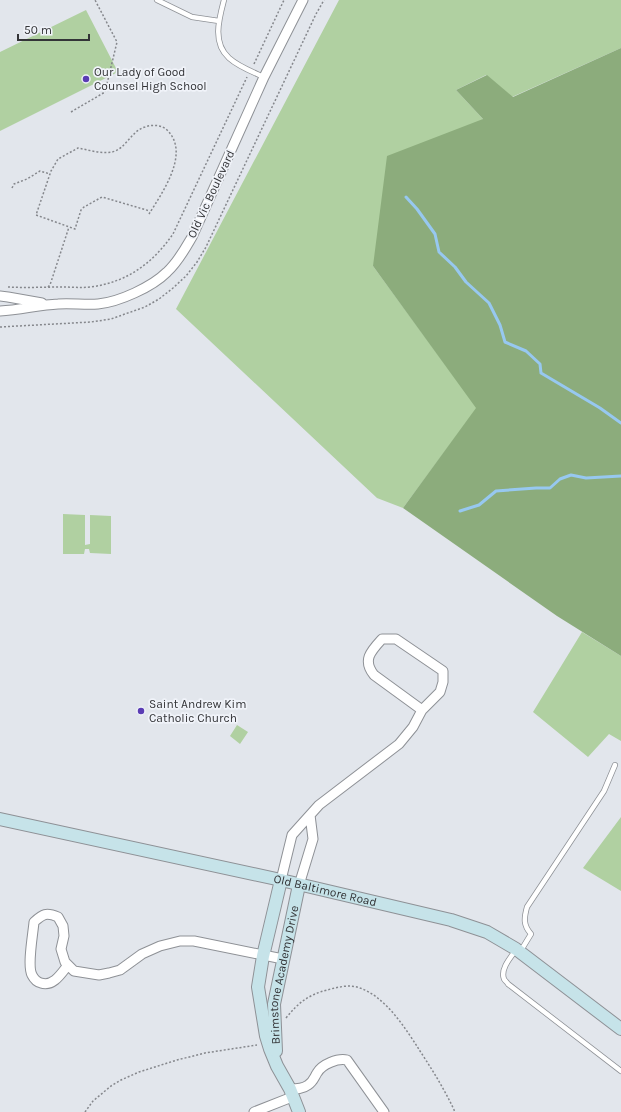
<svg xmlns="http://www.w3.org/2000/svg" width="621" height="1112" font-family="Karla,sans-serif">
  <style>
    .green { fill: #b0d0a1 }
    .forest { fill: #8cac7c }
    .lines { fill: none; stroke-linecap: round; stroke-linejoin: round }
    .stream { stroke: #97c8f0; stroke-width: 3 }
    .lane-casing { stroke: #8e9196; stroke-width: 6 }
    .street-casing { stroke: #8e9196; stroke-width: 11 }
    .secondary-casing { stroke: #8e9196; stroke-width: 14 }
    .path { stroke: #85878c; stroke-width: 1.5; stroke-dasharray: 2 2; stroke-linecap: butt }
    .lane { stroke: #fff; stroke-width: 4.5 }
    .street { stroke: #fff; stroke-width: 9 }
    .secondary { stroke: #c6e3e9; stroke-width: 12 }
    .poi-dot { fill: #5a3cb4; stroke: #f0f3f9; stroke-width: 1.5 }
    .labels { text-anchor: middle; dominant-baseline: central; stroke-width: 3.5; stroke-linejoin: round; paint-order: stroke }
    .poi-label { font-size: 12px; fill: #333437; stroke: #f0f3f9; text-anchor: start }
    .street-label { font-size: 12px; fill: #333437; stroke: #f0f3f9 }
  </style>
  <rect width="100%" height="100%" fill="#e2e6ec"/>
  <path class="green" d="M 339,0 L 621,0 L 621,48 L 512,97 L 486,75 L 456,90 L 483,119 L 373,266 L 477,408 L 403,508 L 377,498 L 176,309 Z
    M 86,10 L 118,72 L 0,131 L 0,52 Z
    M 63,514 L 85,515 L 85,545 L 90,544 L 90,515 L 111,516 L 111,554 L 90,553 L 89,549 L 85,549 L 84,554 L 63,554 Z
    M 582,632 L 621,656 L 621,741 L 609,734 L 588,757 L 533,712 Z
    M 237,725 L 248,732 L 240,744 L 230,736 Z
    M 621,817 L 621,891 L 583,868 Z"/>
  <path class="forest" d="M 621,48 L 621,656 L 557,616 L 403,508 L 476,408 L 373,266 L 387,156 L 483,119 L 456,90 L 487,75 L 513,97 Z"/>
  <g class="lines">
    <path class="stream" d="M 406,197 L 417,209 L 435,234 L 439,252 L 455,267 L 466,282 L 489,303 L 500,325 L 505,342 L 526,351 L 540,364 L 541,373 L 600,408 L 621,423
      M 460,511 L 479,505 L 496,491 L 536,488 L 550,488 L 560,479 L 571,475 L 586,478 L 621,476"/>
    <defs>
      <path id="lane" d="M 157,0 L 192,17 L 219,21
        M 224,0 C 219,19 212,43 229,58 C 239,67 253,72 264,77
        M 516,950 C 511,957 500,969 504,979 C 505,981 507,982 508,984 L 621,1071
        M 520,952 L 531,934 C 523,925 524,918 527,907 L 604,791 L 615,765"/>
      <path id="street" d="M 0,296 L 8,297 L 42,303
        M 0,311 C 20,310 39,305 58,304 C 71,303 85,305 98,304 C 119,302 152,287 167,272 C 178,262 185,249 192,237 L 264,77 L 303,0
        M 281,880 L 292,835 L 319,805 L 399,744 L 413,727 L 422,710 L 440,692 L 443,682 L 443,671 L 396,639 L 382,639 C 371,651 362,660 374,675 L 422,710
        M 299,885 L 313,839 L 310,815
        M 68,965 C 61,974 53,987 41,983 C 37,982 34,979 32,975 C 27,966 33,934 34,922 C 43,914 46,912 58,917 L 63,926 L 64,936 L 61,949 L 65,962 L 74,971 L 99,975 L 109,973 L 120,970 L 142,954 L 160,946 L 180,941 L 194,941 L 283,959
        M 290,1089 C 296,1089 303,1089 308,1085 C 313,1082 314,1078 317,1073 C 322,1064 338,1058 347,1060 L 384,1112
        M 254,1112 L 292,1097"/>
      <g id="secondary">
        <path id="s1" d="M 0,819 L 281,880 L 451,920 L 487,932 L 516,949 L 621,1029"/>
        <path d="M 281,880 L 263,956 L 258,987 L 266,1036 L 270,1049 L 277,1066 L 290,1089 L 299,1112"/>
        <path id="s2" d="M 276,1051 L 274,1004 L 299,885"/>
      </g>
    </defs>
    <use href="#lane" class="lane-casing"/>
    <use href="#street" class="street-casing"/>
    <use href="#secondary" class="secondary-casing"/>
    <path class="path" d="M 254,64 L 284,0
      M 71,112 L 105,92 L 117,42 L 95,0
      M 12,188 L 14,184 L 27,179 L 40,171 L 50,174
      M 149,214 C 162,193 190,154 168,131 C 163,125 153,124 145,127 C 131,131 126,149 112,152 C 101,154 89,150 78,148 L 58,159 L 51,171 L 36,215 L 75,229 L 81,210 L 84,207 L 102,197 L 150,211
      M 8,287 C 26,288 45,287 63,287 C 72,287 81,288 91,287 C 127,282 152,264 173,234 L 247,77
      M 48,287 L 50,285 L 69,227
      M 0,327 L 91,322 L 111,319 L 125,314 L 145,307 L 159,299 L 173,288 L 186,276 L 197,262 L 206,247 L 316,14 L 324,0
      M 286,1018 C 298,1003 308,995 327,990 C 338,987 350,984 360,988 C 386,997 406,1029 420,1051 C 433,1071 445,1090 455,1112
      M 85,1112 L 93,1101 L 111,1086 L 121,1080 L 139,1072 L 177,1060 L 205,1053 L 257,1045"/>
    <use href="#lane" class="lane"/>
    <use href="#street" class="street"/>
    <use href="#secondary" class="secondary"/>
  </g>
  <g class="poi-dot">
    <circle cx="86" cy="79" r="4"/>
    <circle cx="141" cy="711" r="4"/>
  </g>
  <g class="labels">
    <g class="poi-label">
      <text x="94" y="72">Our Lady of Good<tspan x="94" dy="14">Counsel High School</tspan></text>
      <text x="149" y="704">Saint Andrew Kim<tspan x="149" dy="14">Catholic Church</tspan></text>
    </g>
    <g class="street-label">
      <text transform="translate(211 194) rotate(-65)">Old Vic Boulevard</text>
      <text stroke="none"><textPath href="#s1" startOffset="333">Old Baltimore Road</textPath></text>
      <text stroke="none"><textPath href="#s2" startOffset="77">Brimstone Academy Drive</textPath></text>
    </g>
  </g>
  <path d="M18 34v6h71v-6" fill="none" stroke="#333437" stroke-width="2"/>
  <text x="24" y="34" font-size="12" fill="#333437" stroke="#f0f3f9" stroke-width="3" paint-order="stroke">50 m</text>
</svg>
